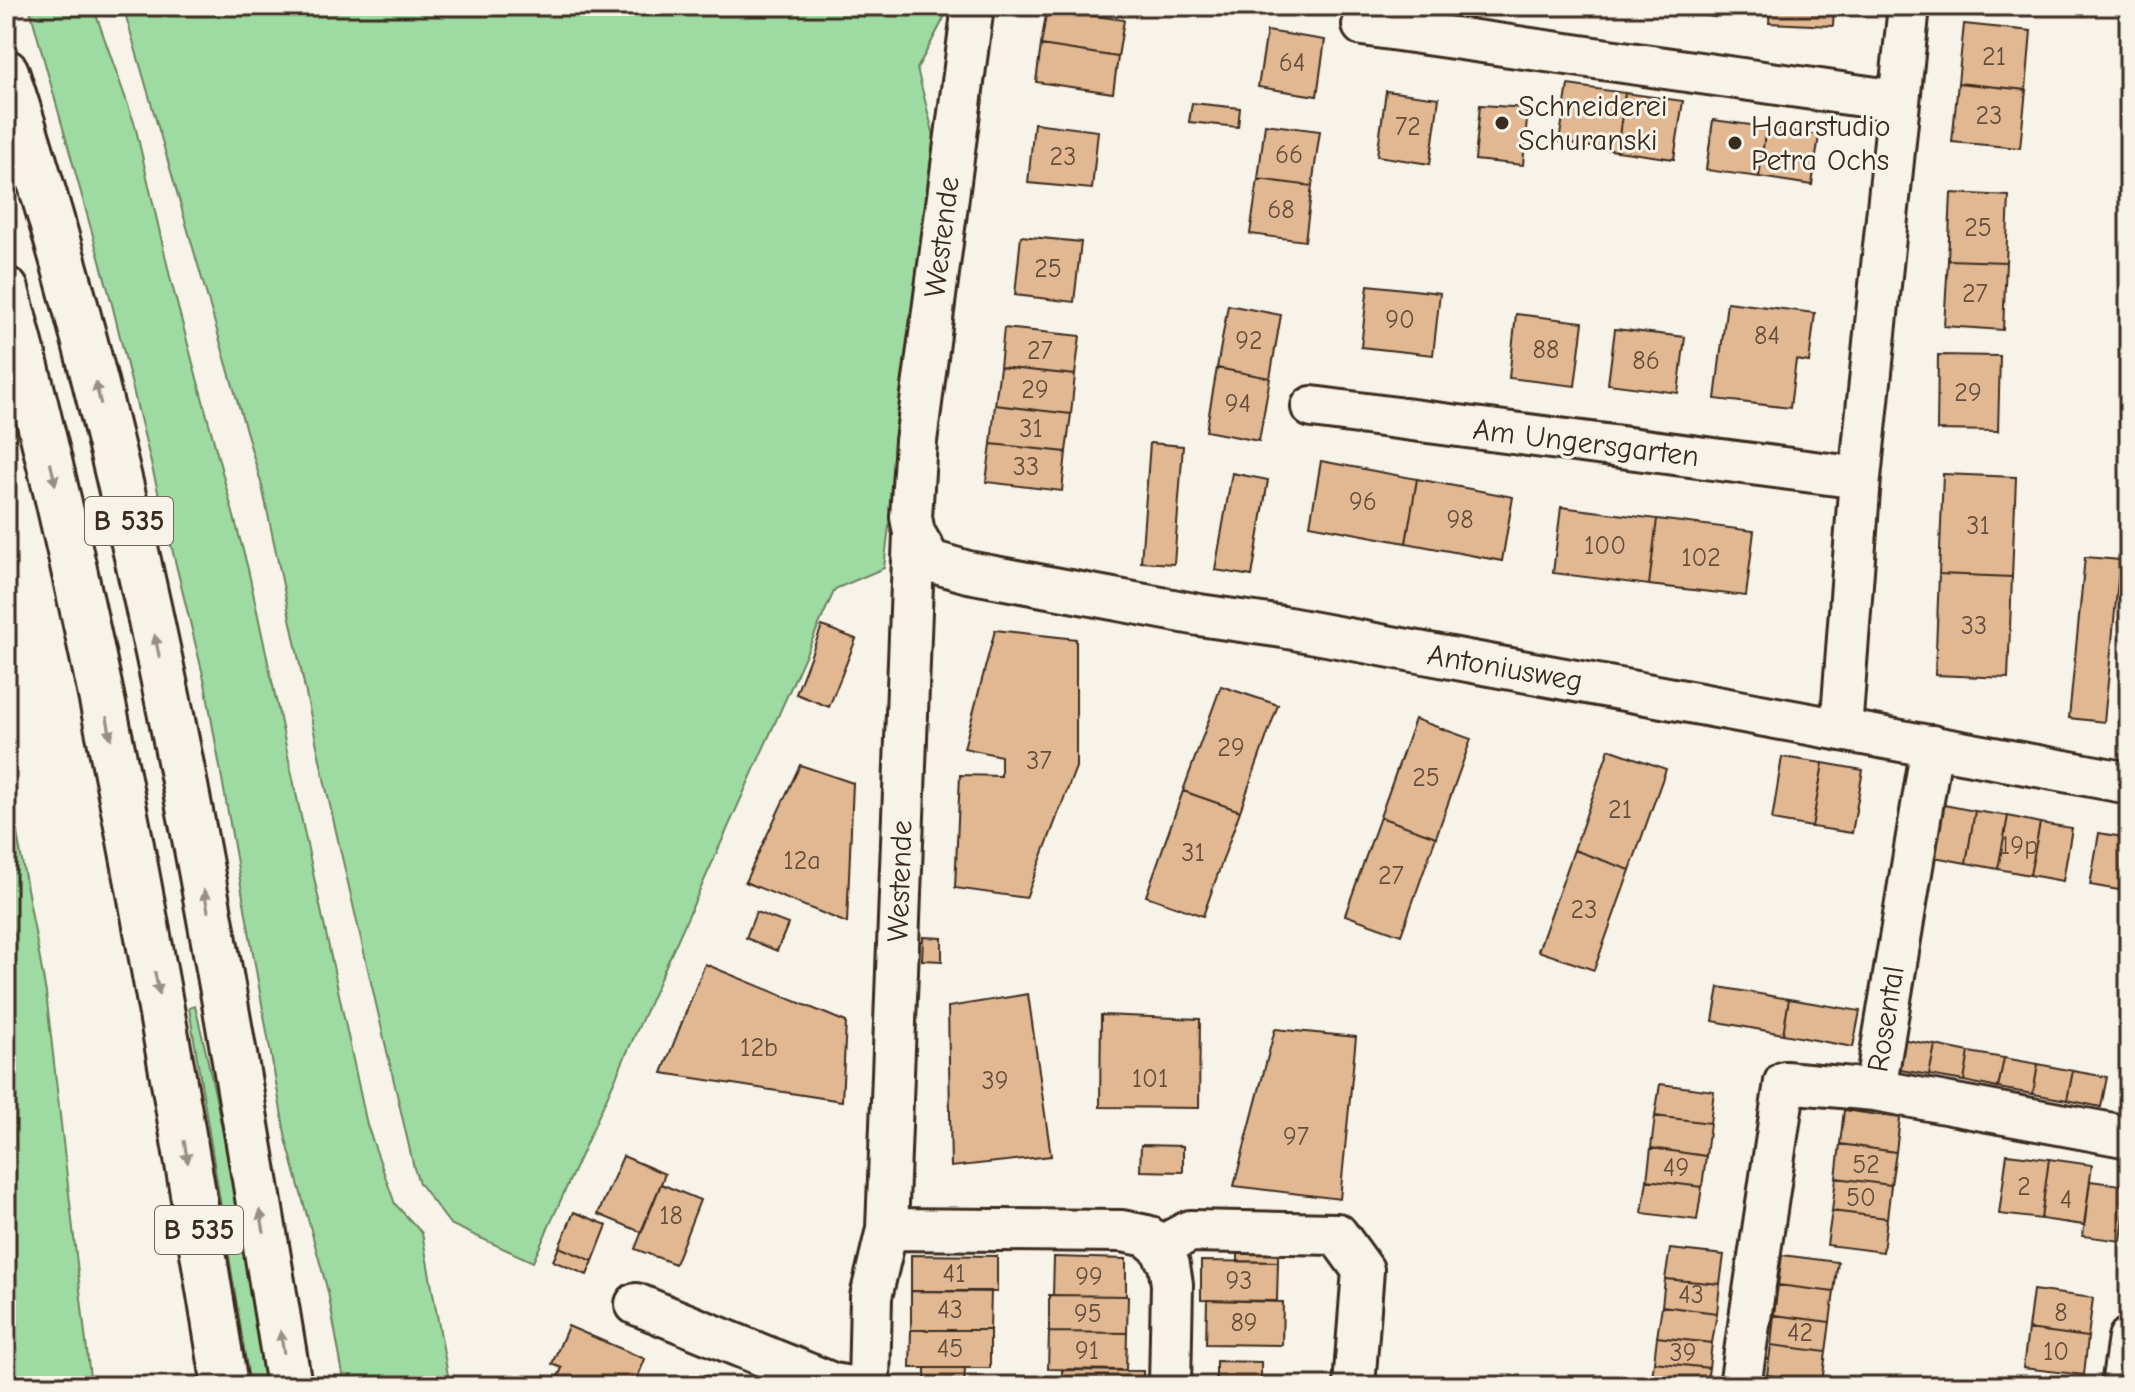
<svg xmlns="http://www.w3.org/2000/svg" width="2135" height="1392" font-family="'Comic Neue',sans-serif">
  <style>
    .green { fill: #9edba2; stroke: #6c8260; stroke-width: 2 }
    .building { fill: #e1b892; stroke: #3b2a1e; stroke-width: 2 }
    .lines { fill: none; stroke-linecap: round; stroke-linejoin: round }
    .minor-casing { stroke: #3b2a1e; stroke-width: 46 }
    .trunk-casing { stroke: #3b2a1e; stroke-width: 50 }
    .minor { stroke: #f7f3e8; stroke-width: 40 }
    .trunk { stroke: #f7f3e8; stroke-width: 44 }
    .oneway { fill: #998e83 }
    .poi-dot { fill: #3b2a1e; stroke: #f7f3e8; stroke-width: 3 }
    .labels { text-anchor: middle; dominant-baseline: central; stroke-width: 6; stroke-linejoin: round; paint-order: stroke }
    .number-label { font-size: 26px; fill: #644e3b }
    .shield { fill: #f7f3e8; stroke: #73665b; stroke-width: 2 }
    .shield-label { font-size: 28px; font-weight: bold; fill: #3b2a1e }
    .poi-label { font-size: 30px; fill: #3b2a1e; stroke: #f7f3e8; text-anchor: start }
    .street-label { font-size: 30px; fill: #3b2a1e; stroke: #f7f3e8 }
  </style>
  <rect width="100%" height="100%" fill="#f7f3e8"/>
  <filter id="ink" filterUnits="userSpaceOnUse"><feTurbulence type="fractalNoise" baseFrequency=".0125" numOctaves="2"/><feDisplacementMap in="SourceGraphic" scale="16" xChannelSelector="R" yChannelSelector="G"/><feConvolveMatrix kernelMatrix="1 2 1 2 8 2 1 2 1" color-interpolation-filters="sRGB"/></filter>
  <g filter="url(#ink)">
    <path class="green" d="M 29,6 L 93,6 L 135,125 L 171,281 L 248,569 L 367,1125 L 395,1204 L 422,1233 L 450,1386 L 345,1386 L 328,1292 L 286,1139 L 205,683 L 112,304 Z
      M 123,6 L 947,6 L 943,20 L 917,69 L 935,140 L 884,568 L 835,589 L 533,1262 L 450,1224 L 419,1183 L 414,1168 L 326,788 L 262,486 Z
      M 6,773 L 46,993 L 91,1386 L 6,1386 Z
      M 195,1006 C 226,1131 246,1258 265,1386 L 250,1386 L 189,1008 Z"/>
    <path class="building" d="M 1652,6 L 1717,6 L 1715,17 Z
      M 1770,6 L 1834,6 L 1833,26 L 1769,23 Z
      M 1047,9 L 1124,20 L 1118,57 L 1041,45 Z
      M 1964,24 L 2031,31 L 2026,90 L 1958,83 Z
      M 1267,31 L 1325,40 L 1317,96 L 1258,87 Z
      M 1041,45 L 1118,57 L 1113,93 L 1036,82 Z
      M 1958,83 L 2026,90 L 2020,148 L 1952,142 Z
      M 1568,85 L 1625,93 L 1617,151 L 1559,142 Z
      M 1386,91 L 1439,98 L 1430,164 L 1377,156 Z
      M 1625,93 L 1683,101 L 1674,159 L 1617,151 Z
      M 1192,103 L 1240,108 L 1238,127 L 1189,122 Z
      M 1480,105 L 1528,108 L 1523,165 L 1475,160 Z
      M 1713,120 L 1766,127 L 1759,177 L 1706,170 Z
      M 1034,123 L 1098,131 L 1092,189 L 1028,183 Z
      M 1265,124 L 1320,131 L 1312,186 L 1258,179 Z
      M 1766,127 L 1819,135 L 1812,185 L 1759,177 Z
      M 1258,179 L 1312,186 L 1305,241 L 1250,234 Z
      M 1951,193 L 2009,196 L 2006,262 L 1948,260 Z
      M 1021,236 L 1081,242 L 1074,302 L 1015,295 Z
      M 1948,260 L 2006,262 L 2003,330 L 1944,326 Z
      M 1368,285 L 1440,293 L 1433,355 L 1361,347 Z
      M 1727,302 L 1815,313 L 1809,362 L 1796,360 L 1790,408 L 1715,399 Z
      M 1228,305 L 1281,315 L 1270,378 L 1217,368 Z
      M 1516,314 L 1583,322 L 1575,386 L 1509,378 Z
      M 1004,328 L 1080,336 L 1075,375 L 1000,367 Z
      M 1615,329 L 1685,337 L 1678,393 L 1608,384 Z
      M 1938,355 L 2000,356 L 1998,431 L 1937,430 Z
      M 1000,367 L 1075,375 L 1071,414 L 995,405 Z
      M 1217,368 L 1270,378 L 1259,441 L 1206,431 Z
      M 995,405 L 1071,414 L 1066,452 L 991,444 Z
      M 1150,443 L 1183,446 L 1174,564 L 1141,562 Z
      M 991,444 L 1066,452 L 1062,491 L 986,482 Z
      M 1321,461 L 1417,479 L 1406,543 L 1310,525 Z
      M 1232,473 L 1268,480 L 1252,576 L 1215,570 Z
      M 1943,474 L 2016,477 L 2012,577 L 1939,574 Z
      M 1417,479 L 1513,497 L 1502,561 L 1406,543 Z
      M 1561,507 L 1657,519 L 1649,585 L 1553,573 Z
      M 1657,519 L 1754,531 L 1746,596 L 1649,585 Z
      M 2085,557 L 2120,560 L 2104,722 L 2069,718 Z
      M 1939,574 L 2012,577 L 2008,678 L 1935,675 Z
      M 822,626 L 856,639 L 829,707 L 796,694 Z
      M 995,630 L 1076,639 L 1076,767 L 1026,898 L 955,888 L 960,775 L 1001,776 L 1001,756 L 964,748 Z
      M 1221,686 L 1278,705 L 1240,811 L 1183,791 Z
      M 1415,719 L 1471,739 L 1436,837 L 1380,817 Z
      M 1609,749 L 1666,769 L 1630,870 L 1574,850 Z
      M 1782,757 L 1823,763 L 1812,827 L 1772,820 Z
      M 1823,763 L 1863,770 L 1852,833 L 1812,827 Z
      M 800,765 L 853,783 L 847,923 L 745,882 Z
      M 1183,791 L 1240,811 L 1203,916 L 1146,896 Z
      M 1944,805 L 1975,811 L 1966,863 L 1934,857 Z
      M 1975,811 L 2008,816 L 1998,869 L 1966,863 Z
      M 2008,816 L 2040,823 L 2030,875 L 1998,869 Z
      M 1380,817 L 1436,837 L 1401,935 L 1345,915 Z
      M 2040,823 L 2072,828 L 2063,881 L 2030,875 Z
      M 2099,833 L 2129,838 L 2119,890 L 2090,885 Z
      M 2129,838 L 2129,892 L 2119,890 Z
      M 1574,850 L 1630,870 L 1594,970 L 1538,951 Z
      M 756,912 L 788,924 L 777,951 L 746,938 Z
      M 923,937 L 942,938 L 942,961 L 922,960 Z
      M 705,964 L 846,1022 L 842,1101 L 662,1073 Z
      M 1719,987 L 1789,999 L 1783,1034 L 1713,1021 Z
      M 1028,994 L 1051,1156 L 951,1167 L 948,1007 Z
      M 1789,999 L 1860,1011 L 1853,1047 L 1783,1034 Z
      M 1101,1015 L 1200,1019 L 1199,1108 L 1100,1107 Z
      M 1275,1029 L 1356,1037 L 1340,1199 L 1234,1186 Z
      M 2127,1032 L 2129,1033 L 2129,1066 L 2121,1065 Z
      M 1901,1039 L 1935,1045 L 1929,1075 L 1895,1069 Z
      M 1935,1045 L 1969,1052 L 1964,1081 L 1929,1075 Z
      M 1969,1052 L 2004,1058 L 1998,1088 L 1964,1081 Z
      M 2004,1058 L 2038,1064 L 2033,1094 L 1998,1088 Z
      M 2038,1064 L 2073,1071 L 2067,1100 L 2033,1094 Z
      M 2073,1071 L 2107,1077 L 2101,1107 L 2067,1100 Z
      M 1660,1084 L 1714,1091 L 1710,1123 L 1655,1116 Z
      M 1844,1110 L 1900,1118 L 1896,1152 L 1840,1144 Z
      M 1655,1116 L 1710,1123 L 1706,1156 L 1651,1148 Z
      M 1840,1144 L 1896,1152 L 1891,1185 L 1836,1178 Z
      M 1141,1145 L 1183,1146 L 1183,1172 L 1140,1171 Z
      M 1651,1148 L 1706,1156 L 1702,1187 L 1647,1180 Z
      M 2007,1154 L 2049,1159 L 2041,1219 L 1999,1214 Z
      M 623,1156 L 665,1174 L 641,1232 L 598,1214 Z
      M 2049,1159 L 2092,1165 L 2084,1225 L 2041,1219 Z
      M 1836,1178 L 1891,1185 L 1887,1218 L 1832,1211 Z
      M 1647,1180 L 1702,1187 L 1697,1220 L 1642,1213 Z
      M 2090,1181 L 2128,1186 L 2121,1241 L 2083,1236 Z
      M 661,1184 L 700,1200 L 675,1264 L 635,1249 Z
      M 1832,1211 L 1887,1218 L 1883,1252 L 1827,1245 Z
      M 574,1212 L 607,1225 L 593,1261 L 559,1247 Z
      M 1238,1242 L 1278,1243 L 1278,1262 L 1238,1261 Z
      M 559,1247 L 593,1261 L 587,1275 L 553,1261 Z
      M 1670,1249 L 1724,1255 L 1720,1284 L 1665,1279 Z
      M 911,1255 L 997,1256 L 997,1292 L 911,1291 Z
      M 1782,1255 L 1838,1262 L 1834,1292 L 1778,1285 Z
      M 1054,1257 L 1126,1259 L 1126,1296 L 1053,1295 Z
      M 1201,1261 L 1278,1262 L 1277,1301 L 1201,1300 Z
      M 1665,1279 L 1720,1284 L 1717,1313 L 1662,1306 Z
      M 1778,1285 L 1834,1292 L 1830,1322 L 1774,1315 Z
      M 2033,1290 L 2093,1298 L 2088,1337 L 2028,1329 Z
      M 911,1291 L 991,1291 L 990,1330 L 911,1330 Z
      M 1049,1295 L 1128,1296 L 1127,1333 L 1049,1332 Z
      M 1207,1300 L 1283,1302 L 1282,1345 L 1206,1344 Z
      M 1662,1306 L 1717,1313 L 1712,1343 L 1657,1337 Z
      M 1774,1315 L 1830,1322 L 1826,1352 L 1771,1345 Z
      M 568,1326 L 645,1359 L 634,1386 L 554,1386 L 562,1368 L 552,1364 Z
      M 2028,1329 L 2088,1337 L 2084,1375 L 2023,1368 Z
      M 911,1330 L 990,1330 L 990,1368 L 910,1368 Z
      M 1049,1332 L 1127,1333 L 1126,1370 L 1048,1369 Z
      M 1657,1337 L 1712,1343 L 1709,1368 L 1654,1362 Z
      M 1771,1345 L 1826,1352 L 1822,1383 L 1767,1375 Z
      M 1216,1361 L 1261,1362 L 1261,1386 L 1216,1386 Z
      M 1654,1362 L 1709,1368 L 1706,1386 L 1651,1386 Z
      M 925,1368 L 965,1368 L 964,1386 L 925,1386 Z
      M 1062,1370 L 1143,1371 L 1143,1386 L 1062,1386 Z
      M 704,1375 L 732,1386 L 699,1386 Z
      M 1767,1375 L 1822,1383 L 1822,1386 L 1765,1386 Z"/>
    <g class="lines">
      <defs>
        <path id="minor" d="M 973,6 L 916,441 L 911,517 L 914,533 L 930,561 L 968,572 L 1199,615 L 1283,627 L 2129,783
          M 1363,25 L 1897,101
          M 1312,407 L 1860,478
          M 1841,730 L 1860,478 L 1909,6
          M 1875,1090 L 2129,1137
          M 887,1229 L 1122,1231 L 1147,1236 L 1160,1247 L 1190,1231 L 1337,1234 L 1363,1270 L 1354,1386
          M 1160,1247 L 1169,1265 L 1172,1284 L 1170,1386
          M 636,1304 L 833,1384 L 844,1386
          M 869,1386 L 871,1297 L 887,1229 L 914,533
          M 1740,1386 L 1785,1082 L 1875,1090 L 1932,746
          M 2122,1386 L 2129,1338"/>
        <path id="trunk" d="M 6,72 C 145,499 217,944 289,1386
          M 6,290 C 102,650 165,1018 225,1386"/>
      </defs>
      <use href="#minor" class="minor-casing"/>
      <use href="#trunk" class="trunk-casing"/>
      <use href="#minor" class="minor"/>
      <use href="#trunk" class="trunk"/>
    </g>
    <defs><path id="oneway-solid" d="M-6-.8H1V-3.2L6.5 0L1 3.2V.8H-6Z" transform="scale(2)"/></defs>
    <g class="oneway">
      <use href="#oneway-solid" transform="translate(98 393) rotate(-104)"/>
      <use href="#oneway-solid" transform="translate(53 474) rotate(77)"/>
      <use href="#oneway-solid" transform="translate(157 646) rotate(-102)"/>
      <use href="#oneway-solid" transform="translate(109 728) rotate(79)"/>
      <use href="#oneway-solid" transform="translate(206 901) rotate(-101)"/>
      <use href="#oneway-solid" transform="translate(157 983) rotate(79)"/>
      <use href="#oneway-solid" transform="translate(186 1152) rotate(80)"/>
      <use href="#oneway-solid" transform="translate(262 1221) rotate(-100)"/>
      <use href="#oneway-solid" transform="translate(282 1342) rotate(-99)"/>
    </g>
  </g>
  <g class="poi-dot">
    <circle cx="1502" cy="123" r="8"/>
    <circle cx="1735" cy="143" r="8"/>
  </g>
  <g class="labels">
    <g class="number-label">
      <text x="1994" y="57">21</text>
      <text x="1292" y="63">64</text>
      <text x="1989" y="116">23</text>
      <text x="1408" y="127">72</text>
      <text x="1289" y="155">66</text>
      <text x="1063" y="157">23</text>
      <text x="1281" y="210">68</text>
      <text x="1978" y="228">25</text>
      <text x="1048" y="269">25</text>
      <text x="1975" y="294">27</text>
      <text x="1400" y="320">90</text>
      <text x="1767" y="336">84</text>
      <text x="1249" y="341">92</text>
      <text x="1546" y="350">88</text>
      <text x="1040" y="351">27</text>
      <text x="1646" y="361">86</text>
      <text x="1035" y="390">29</text>
      <text x="1968" y="393">29</text>
      <text x="1238" y="404">94</text>
      <text x="1031" y="429">31</text>
      <text x="1026" y="467">33</text>
      <text x="1363" y="502">96</text>
      <text x="1460" y="520">98</text>
      <text x="1978" y="526">31</text>
      <text x="1605" y="546">100</text>
      <text x="1701" y="558">102</text>
      <text x="1974" y="626">33</text>
      <text x="1231" y="748">29</text>
      <text x="1039" y="761">37</text>
      <text x="1426" y="778">25</text>
      <text x="1620" y="810">21</text>
      <text x="2019" y="846">19p</text>
      <text x="1193" y="853">31</text>
      <text x="802" y="861">12a</text>
      <text x="1391" y="876">27</text>
      <text x="1584" y="910">23</text>
      <text x="759" y="1048">12b</text>
      <text x="1150" y="1079">101</text>
      <text x="995" y="1081">39</text>
      <text x="1296" y="1137">97</text>
      <text x="1866" y="1165">52</text>
      <text x="1676" y="1168">49</text>
      <text x="2024" y="1187">2</text>
      <text x="1861" y="1198">50</text>
      <text x="2066" y="1200">4</text>
      <text x="671" y="1216">18</text>
      <text x="954" y="1274">41</text>
      <text x="1089" y="1277">99</text>
      <text x="1239" y="1281">93</text>
      <text x="1691" y="1295">43</text>
      <text x="950" y="1310">43</text>
      <text x="2061" y="1313">8</text>
      <text x="1088" y="1314">95</text>
      <text x="1244" y="1323">89</text>
      <text x="1800" y="1333">42</text>
      <text x="950" y="1349">45</text>
      <text x="1087" y="1351">91</text>
      <text x="2056" y="1352">10</text>
      <text x="1683" y="1353">39</text>
    </g>
    <g class="shield">
      <rect x="85" y="497" width="88" height="48" rx="6"/>
      <rect x="155" y="1206" width="88" height="48" rx="6"/>
    </g>
    <g class="shield-label">
      <text x="129" y="521">B 535</text>
      <text x="199" y="1230">B 535</text>
    </g>
    <g class="poi-label">
      <text x="1518" y="106">Schneiderei<tspan x="1518" dy="34">Schuranski</tspan></text>
      <text x="1751" y="126">Haarstudio<tspan x="1751" dy="34">Petra Ochs</tspan></text>
    </g>
    <g class="street-label">
      <text transform="translate(942 237) rotate(-83)">Westende</text>
      <text transform="translate(1586 443) rotate(7)">Am Ungersgarten</text>
      <text transform="translate(1505 668) rotate(10)">Antoniusweg</text>
      <text transform="translate(900 881) rotate(-88)">Westende</text>
      <text transform="translate(1886 1019) rotate(-81)">Rosental</text>
    </g>
  </g>
  <rect width="2135" height="1392" fill="none" stroke="#f7f3e8" stroke-width="32"/>
  <rect x="16" y="16" width="2103" height="1360" fill="none" stroke="#3b2a1e" stroke-width="3" filter="url(#ink)"/>
</svg>
